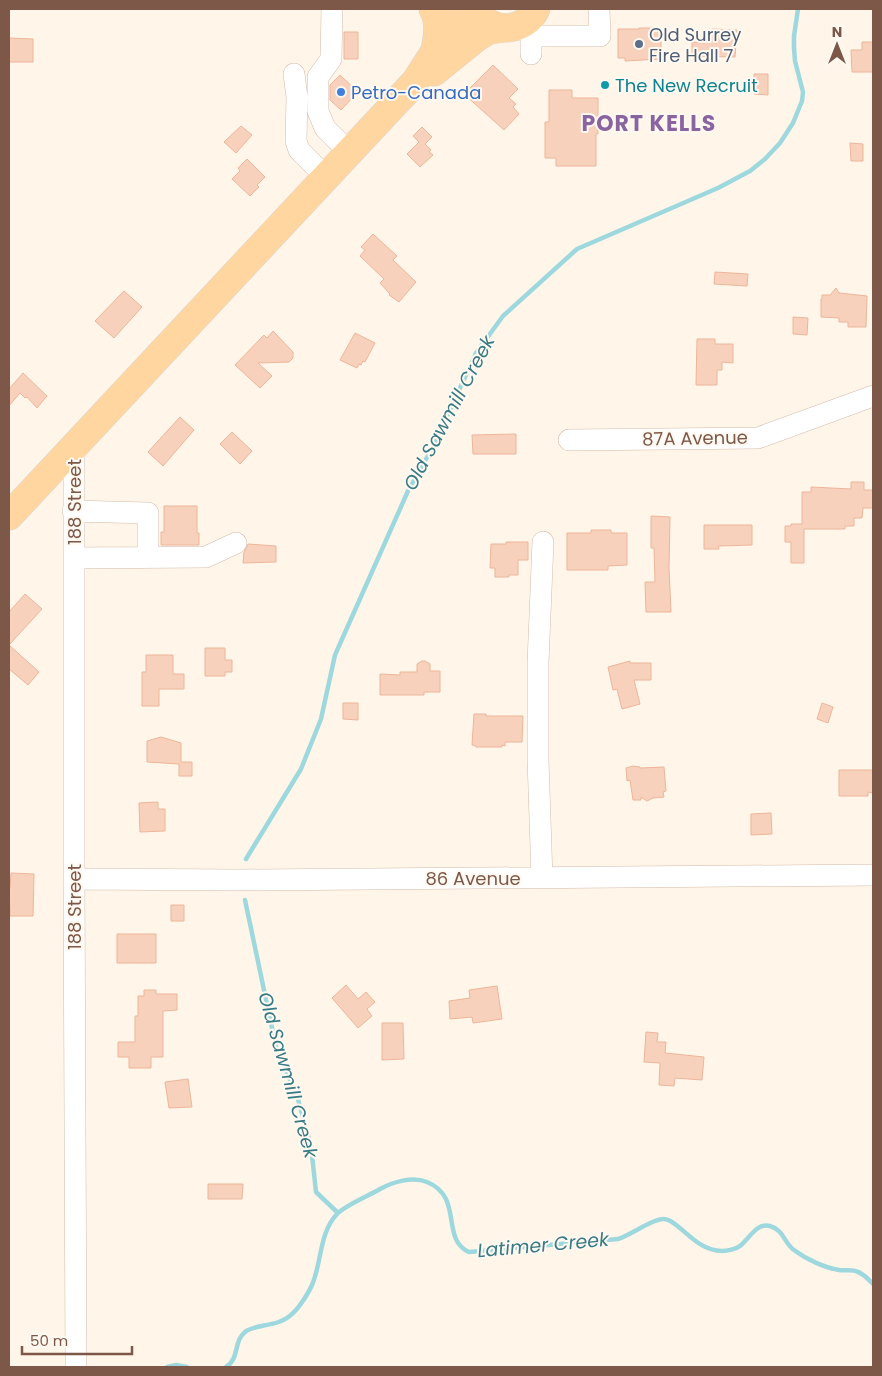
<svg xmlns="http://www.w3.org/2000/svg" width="882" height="1376" font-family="Poppins,sans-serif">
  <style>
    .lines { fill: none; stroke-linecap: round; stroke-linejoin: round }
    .stream { stroke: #9ed8df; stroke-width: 4.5 }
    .building { fill: #f8d1bc; stroke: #ecb69a }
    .minor-casing { stroke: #d3bbab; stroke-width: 22 }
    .major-casing { stroke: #ddd4cf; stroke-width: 29 }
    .minor { stroke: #fff; stroke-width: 21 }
    .major { stroke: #ffd69f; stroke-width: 28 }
    .service-dot { fill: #5c6f8a; stroke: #fff9f1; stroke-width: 2 }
    .culture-dot { fill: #0f9aa8; stroke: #fff9f1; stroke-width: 2 }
    .shop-dot { fill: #3f7fe0; stroke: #fff9f1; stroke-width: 2 }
    .labels { text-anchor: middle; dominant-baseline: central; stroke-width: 4; stroke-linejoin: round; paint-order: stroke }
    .service-label { font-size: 18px; fill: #4e5e75; stroke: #fff9f1; text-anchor: start }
    .culture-label { font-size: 18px; fill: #0d838f; stroke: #fff9f1; text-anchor: start }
    .shop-label { font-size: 18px; fill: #366cbe; stroke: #fff9f1; text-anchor: start }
    .street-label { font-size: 18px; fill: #7d5848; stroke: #fff9f1 }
    .water-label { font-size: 19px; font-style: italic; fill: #397b84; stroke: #fff9f1 }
    .district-label { font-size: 22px; font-weight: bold; letter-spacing: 1px; fill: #8964a0; stroke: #fff9f1 }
  </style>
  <rect width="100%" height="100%" fill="#fff5e8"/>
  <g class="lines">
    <path class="stream" d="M 246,859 L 301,769 L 321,719 L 335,655 L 408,491 L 434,445 L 476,353 L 503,316 L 577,249 L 718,188 L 750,171 L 765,159 L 780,143 L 793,123 L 802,101 L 803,92 L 795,61 L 794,48 L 794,36 L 798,9
      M 245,900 L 276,1047 L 297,1096 L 311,1146 L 316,1192 L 338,1213
      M 167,1367 L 176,1365 L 187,1367
      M 226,1367 C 240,1358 233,1342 245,1332 C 256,1323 279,1328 293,1313 C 299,1308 309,1292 312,1285 C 322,1262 319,1233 337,1214 C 344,1206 370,1195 380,1189 C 393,1182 412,1176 427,1182 C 464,1197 440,1239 469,1252 L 618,1239 C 631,1235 652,1219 663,1219 C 679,1219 694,1251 722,1251 C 727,1251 736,1249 740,1246 C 749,1239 757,1222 770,1226 C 784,1230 784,1243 794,1250 C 806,1259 825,1268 839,1270 C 845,1271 853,1269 858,1272 C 864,1274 869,1280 873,1284"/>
  </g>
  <path class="building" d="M 639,28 L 661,28 L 661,59 L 625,61 L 625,58 L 618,58 L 618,29 L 639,29 Z
    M 712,29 L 737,30 L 735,57 L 692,56 L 692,42 L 705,43 L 705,38 L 711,38 Z
    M 344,32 L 358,32 L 358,59 L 344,59 Z
    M 9,38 L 33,39 L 33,62 L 9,62 Z
    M 862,42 L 873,42 L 873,72 L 852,72 L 851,50 L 862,50 Z
    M 493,65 L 518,89 L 509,98 L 516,104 L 513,107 L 519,114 L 504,130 L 464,94 Z
    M 754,74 L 768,74 L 768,95 L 754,94 Z
    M 340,75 L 358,92 L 341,110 L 330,100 L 330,85 Z
    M 549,90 L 572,90 L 572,98 L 598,98 L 598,134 L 596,134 L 596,166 L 556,166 L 556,158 L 545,158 L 545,122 L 549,122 Z
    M 241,126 L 252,135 L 236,153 L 224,142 Z
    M 422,127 L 432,137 L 425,144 L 431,150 L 429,152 L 433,155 L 420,167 L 407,154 L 419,142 L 413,136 Z
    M 850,143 L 863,144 L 863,161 L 851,161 Z
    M 247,159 L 265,177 L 257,185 L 259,187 L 250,196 L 232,179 L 240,171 L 238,168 Z
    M 373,234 L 397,256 L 393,260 L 416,282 L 399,302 L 389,295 L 390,294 L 380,283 L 384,279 L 360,256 L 365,250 L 361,247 Z
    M 715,272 L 748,274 L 747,286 L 714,284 Z
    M 836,288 L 839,293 L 867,296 L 866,327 L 848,327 L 848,322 L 839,322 L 839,318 L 821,317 L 821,299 L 822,299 L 822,295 L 830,295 Z
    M 124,291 L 142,307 L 114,338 L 95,321 Z
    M 793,317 L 808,318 L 807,335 L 793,334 Z
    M 273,331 L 293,352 L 293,358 L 289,362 L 258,363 L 272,376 L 260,388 L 235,365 L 264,335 L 267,338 Z
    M 355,333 L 375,343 L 365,362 L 363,361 L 361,365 L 359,364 L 357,368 L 340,360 Z
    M 697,339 L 715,339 L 715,344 L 733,344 L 733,363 L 722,362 L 722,370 L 717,370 L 717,385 L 696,385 Z
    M 23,373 L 47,396 L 37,408 L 27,397 L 25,398 L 20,393 L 9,406 L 9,389 Z
    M 180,417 L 194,430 L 163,466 L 148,452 Z
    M 232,432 L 252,451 L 240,464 L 220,444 Z
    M 516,434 L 516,454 L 473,454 L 472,435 Z
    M 851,482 L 864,482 L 864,490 L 873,490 L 873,508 L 863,508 L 862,518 L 854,518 L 854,526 L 845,526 L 845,529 L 804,529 L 804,563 L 791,563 L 791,542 L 785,542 L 785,526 L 791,526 L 791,524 L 802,524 L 802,492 L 811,492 L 811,487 L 851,489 Z
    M 164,506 L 197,506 L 197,533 L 199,533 L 199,545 L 161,545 L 161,532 L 164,532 Z
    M 651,516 L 670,517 L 669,568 L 671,612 L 646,612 L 645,582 L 655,582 L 654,548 L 651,548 Z
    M 704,525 L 752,525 L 752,545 L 718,546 L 719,549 L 704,549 Z
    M 591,530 L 611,530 L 611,533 L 627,533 L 627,565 L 608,566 L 608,570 L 567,570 L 567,533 L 591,533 Z
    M 506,542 L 528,542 L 528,560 L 518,560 L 518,575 L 509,575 L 509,577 L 495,577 L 495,568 L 490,568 L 491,544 L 506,544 Z
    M 248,544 L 276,546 L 276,562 L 243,563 L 244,552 Z
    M 25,594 L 42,609 L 9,645 L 39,672 L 28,685 L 9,669 L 9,612 Z
    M 205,648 L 225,648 L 225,660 L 232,660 L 232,672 L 225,672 L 225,676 L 205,676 Z
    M 146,655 L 173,655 L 173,674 L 184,674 L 184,689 L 159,689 L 159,706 L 142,706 L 142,672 L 146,672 Z
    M 422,661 L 425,661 L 430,664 L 430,671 L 440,671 L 440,692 L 424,692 L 424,695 L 380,695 L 380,674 L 400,675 L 400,672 L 417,672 L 417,664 Z
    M 630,661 L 630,663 L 651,663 L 651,680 L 634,680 L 640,704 L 622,709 L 617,689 L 613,690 L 608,667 Z
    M 343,703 L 358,703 L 358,720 L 343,719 Z
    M 822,703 L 833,707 L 828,723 L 817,719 Z
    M 474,714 L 486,714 L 486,716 L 523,716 L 522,742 L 505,742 L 505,746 L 502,745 L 502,747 L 476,747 L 476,746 L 472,745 Z
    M 161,737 L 181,743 L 181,762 L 192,762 L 192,776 L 179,776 L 179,764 L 147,762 L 147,741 Z
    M 633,766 L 640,767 L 640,768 L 664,767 L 666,791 L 663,792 L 664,797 L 653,798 L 647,801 L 641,797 L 641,800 L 633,800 L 630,780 L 627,781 L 626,768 Z
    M 839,770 L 873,770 L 873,793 L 868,792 L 868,796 L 839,796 Z
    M 158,802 L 158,809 L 165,809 L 165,831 L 140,832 L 139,803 Z
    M 771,813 L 772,834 L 751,835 L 751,814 Z
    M 11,873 L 34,874 L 33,916 L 10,916 L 9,888 L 10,888 Z
    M 171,905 L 184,905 L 184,921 L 171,921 Z
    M 117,934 L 156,934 L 156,963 L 117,963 Z
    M 346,985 L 358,999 L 366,992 L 375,1002 L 367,1009 L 372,1016 L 358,1028 L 332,998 Z
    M 497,986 L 502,1019 L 473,1023 L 472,1017 L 450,1019 L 449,1001 L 470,998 L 469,990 Z
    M 144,990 L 156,990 L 156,994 L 177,994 L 177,1010 L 163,1011 L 163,1057 L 151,1057 L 151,1068 L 129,1068 L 129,1057 L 118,1057 L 118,1042 L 135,1042 L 135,1016 L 138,1016 L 138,996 L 144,996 Z
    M 382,1023 L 403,1023 L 404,1059 L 382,1060 Z
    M 646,1032 L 658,1033 L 657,1042 L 666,1042 L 665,1053 L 704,1057 L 702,1080 L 675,1078 L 674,1086 L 659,1085 L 660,1063 L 644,1062 Z
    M 188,1079 L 192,1107 L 169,1108 L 165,1082 Z
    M 208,1184 L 243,1184 L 242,1199 L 208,1199 Z"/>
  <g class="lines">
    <defs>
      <path id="minor" d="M 332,9 L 331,59 L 318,77 L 318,111 L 325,128 L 349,152
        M 531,54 L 531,36 L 600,36 L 599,9
        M 294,74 L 297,97 L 296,141 L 299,150 L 326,177
        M 569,440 L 758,438 L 873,396
        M 74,446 L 74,879 L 76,1367
        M 73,511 L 148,513 L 148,558
        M 74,558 L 206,557 L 236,543
        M 542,878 L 538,759 L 538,663 L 543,542
        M 74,879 L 240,880 L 873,875"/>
      <path id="major" d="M 433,9 C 441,22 437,37 435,51
        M 488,23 C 506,33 527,27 536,9
        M 434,72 L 476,38 L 489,30 L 504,28
        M 9,516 L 415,82 L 435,51 L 470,9"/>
    </defs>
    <use href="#minor" class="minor-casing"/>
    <use href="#major" class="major-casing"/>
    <use href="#minor" class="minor"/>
    <use href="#major" class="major"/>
  </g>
  <circle class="service-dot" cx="639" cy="44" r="5"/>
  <circle class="culture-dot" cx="605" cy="85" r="5"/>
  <circle class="shop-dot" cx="341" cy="92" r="5"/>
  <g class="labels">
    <g class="service-label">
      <text x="649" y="34">Old Surrey<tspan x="649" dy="21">Fire Hall 7</tspan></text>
    </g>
    <g class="culture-label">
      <text x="615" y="85">The New Recruit</text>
    </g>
    <g class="shop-label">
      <text x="351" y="92">Petro-Canada</text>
    </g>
    <g class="street-label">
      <text transform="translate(695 438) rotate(-1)">87A Avenue</text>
      <text transform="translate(74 502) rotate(-90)">188 Street</text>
      <text x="473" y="878">86 Avenue</text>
      <text transform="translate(74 907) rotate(-90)">188 Street</text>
    </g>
    <g class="water-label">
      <text transform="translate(449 413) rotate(-62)">Old Sawmill Creek</text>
      <text transform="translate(288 1075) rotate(74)">Old Sawmill Creek</text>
      <text transform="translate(543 1245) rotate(-5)">Latimer Creek</text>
    </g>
    <g class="district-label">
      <text x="649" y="123">PORT KELLS</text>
    </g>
  </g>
  <rect width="882" height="1376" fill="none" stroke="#7d5848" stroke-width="20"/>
  <g transform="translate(837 45)" stroke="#fff9f1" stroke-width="4" paint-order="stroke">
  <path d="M0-4L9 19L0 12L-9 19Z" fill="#7d5848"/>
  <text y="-8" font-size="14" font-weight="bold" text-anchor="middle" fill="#7d5848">N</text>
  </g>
  <path d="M22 1346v8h110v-8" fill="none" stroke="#7d5848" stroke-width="2.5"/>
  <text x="30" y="1346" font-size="15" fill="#7d5848" stroke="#fff9f1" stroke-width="4" paint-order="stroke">50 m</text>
</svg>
